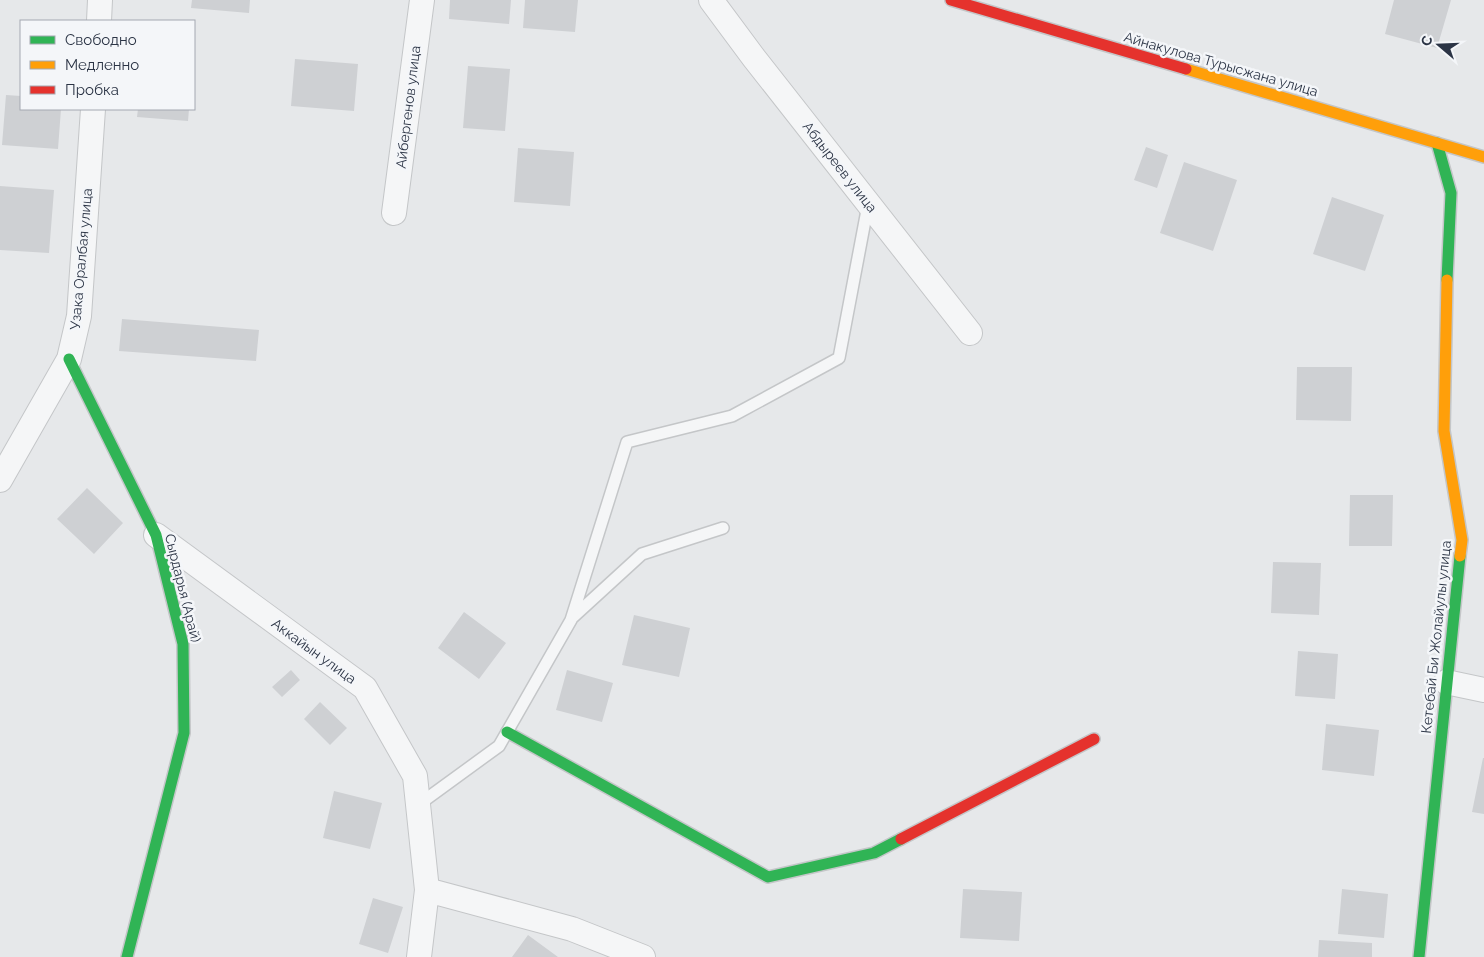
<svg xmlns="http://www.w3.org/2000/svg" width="1484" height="957" font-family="Raleway,sans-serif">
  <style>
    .building { fill: #ced0d3 }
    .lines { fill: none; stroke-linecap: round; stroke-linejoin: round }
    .lane-casing { stroke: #c4c6c8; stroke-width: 14 }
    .street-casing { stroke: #c4c6c8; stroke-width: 26 }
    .fast-casing { stroke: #c4c6c8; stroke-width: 14 }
    .slow-casing { stroke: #c4c6c8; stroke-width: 14 }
    .jam-casing { stroke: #c4c6c8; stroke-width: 14 }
    .lane { stroke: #f5f6f7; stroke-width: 11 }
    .street { stroke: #f5f6f7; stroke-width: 24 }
    .fast { stroke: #30b455; stroke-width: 11 }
    .slow { stroke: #ff9f0a; stroke-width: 11 }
    .jam { stroke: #e5322d; stroke-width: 11 }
    .labels { text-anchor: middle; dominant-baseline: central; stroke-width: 5; stroke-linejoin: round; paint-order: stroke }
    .street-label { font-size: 14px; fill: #2b3445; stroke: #f4f6f9 }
  </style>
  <rect width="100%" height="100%" fill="#e6e8ea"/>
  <path class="building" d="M 192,0 L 250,0 L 249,13 L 191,8 Z
    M 450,0 L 511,0 L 509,24 L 449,19 Z
    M 525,0 L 578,0 L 575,32 L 523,28 Z
    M 1394,0 L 1451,0 L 1437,48 L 1385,34 Z
    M 295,59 L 358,64 L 354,111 L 291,106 Z
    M 468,66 L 510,69 L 505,131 L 463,128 Z
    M 6,95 L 21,96 L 21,109 L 61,109 L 58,149 L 2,145 Z
    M 138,109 L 189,109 L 188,121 L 137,117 Z
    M 1146,147 L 1168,155 L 1157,188 L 1134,180 Z
    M 518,148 L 574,152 L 570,206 L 514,202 Z
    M 1184,162 L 1237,180 L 1213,251 L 1160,233 Z
    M 0,186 L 54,190 L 49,253 L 0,250 Z
    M 1332,197 L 1384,215 L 1365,271 L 1313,254 Z
    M 122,319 L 259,330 L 256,361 L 119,351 Z
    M 1297,367 L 1352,367 L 1351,421 L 1296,420 Z
    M 87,488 L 123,523 L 94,554 L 57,519 Z
    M 1350,495 L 1393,495 L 1392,546 L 1349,546 Z
    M 1273,562 L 1321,563 L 1319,615 L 1271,613 Z
    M 464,612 L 506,643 L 479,679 L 438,648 Z
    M 634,615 L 690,628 L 679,677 L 622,665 Z
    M 1298,651 L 1338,654 L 1335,699 L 1295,696 Z
    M 291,670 L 300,680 L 282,697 L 272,687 Z
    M 567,670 L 613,683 L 602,722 L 556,710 Z
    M 320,702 L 347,728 L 330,745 L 304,719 Z
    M 1326,724 L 1379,730 L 1374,776 L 1322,770 Z
    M 1483,758 L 1484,758 L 1484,814 L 1472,812 Z
    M 334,791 L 382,803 L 370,849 L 323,838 Z
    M 963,889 L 1022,892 L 1019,941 L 960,938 Z
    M 1342,889 L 1388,894 L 1384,938 L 1338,934 Z
    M 373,898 L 403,907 L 388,953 L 359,944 Z
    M 528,935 L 558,957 L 512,957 Z
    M 1319,940 L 1372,943 L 1372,957 L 1318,957 Z"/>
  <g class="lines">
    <defs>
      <path id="lane" d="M 572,618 L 642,554 L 723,528
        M 418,805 L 499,746 L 571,620 L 627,442 L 732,416 L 839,358 L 868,205"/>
      <path id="street" d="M 711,0 L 754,58 L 970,333
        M 99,21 L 100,0
        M 394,213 L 422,0
        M 0,480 L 69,359 L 79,316 L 93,109
        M 156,535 L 365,688 L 415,776 L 427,890 L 419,957
        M 1446,682 L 1484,690
        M 427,890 L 572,929 L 643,957"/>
      <path id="fast" d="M 1437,143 L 1451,193 L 1447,280
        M 69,359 L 156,535 L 183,644 L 184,733 L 127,957
        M 507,732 L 768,877 L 874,853 L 901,839
        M 1419,957 L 1460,556"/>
      <path id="slow" d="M 1186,69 L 1484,157
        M 1447,280 L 1444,431 L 1462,540 L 1460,556"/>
      <path id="jam" d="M 951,0 L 1186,69
        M 901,839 L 1094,739"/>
    </defs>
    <use href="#lane" class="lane-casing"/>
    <use href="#street" class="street-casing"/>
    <use href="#fast" class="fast-casing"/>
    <use href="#slow" class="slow-casing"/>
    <use href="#jam" class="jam-casing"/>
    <use href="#lane" class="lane"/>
    <use href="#street" class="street"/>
    <use href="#fast" class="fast"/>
    <use href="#slow" class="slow"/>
    <use href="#jam" class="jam"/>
  </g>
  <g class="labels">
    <g class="street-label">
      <text transform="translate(1221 64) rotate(16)">Айнакулова Турысжана улица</text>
      <text transform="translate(408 107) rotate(-83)">Айбергенов улица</text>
      <text transform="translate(840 167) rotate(52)">Абдыреев улица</text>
      <text transform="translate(81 259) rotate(-85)">Узака Оралбая улица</text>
      <text transform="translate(183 588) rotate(76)">Сырдарья (Арай)</text>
      <text transform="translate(1436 637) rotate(-84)">Кетебай Би Жолайулы улица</text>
      <text transform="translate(314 651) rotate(36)">Аккайын улица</text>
    </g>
  </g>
  <rect x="20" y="20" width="175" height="90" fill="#f4f6f9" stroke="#a4a8b1"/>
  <rect x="30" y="36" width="25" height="8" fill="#30b455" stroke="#a4a8b1"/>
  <text x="65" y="45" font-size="15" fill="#2b3445">Свободно</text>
  <rect x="30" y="61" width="25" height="8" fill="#ff9f0a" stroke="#a4a8b1"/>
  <text x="65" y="70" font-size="15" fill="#2b3445">Медленно</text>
  <rect x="30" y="86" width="25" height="8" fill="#e5322d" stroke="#a4a8b1"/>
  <text x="65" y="95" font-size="15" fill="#2b3445">Пробка</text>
  <g transform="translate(1439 45) rotate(289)" stroke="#f4f6f9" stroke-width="4" paint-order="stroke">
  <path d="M0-4L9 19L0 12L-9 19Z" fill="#2b3445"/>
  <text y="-8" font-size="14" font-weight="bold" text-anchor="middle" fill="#2b3445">С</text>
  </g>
</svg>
